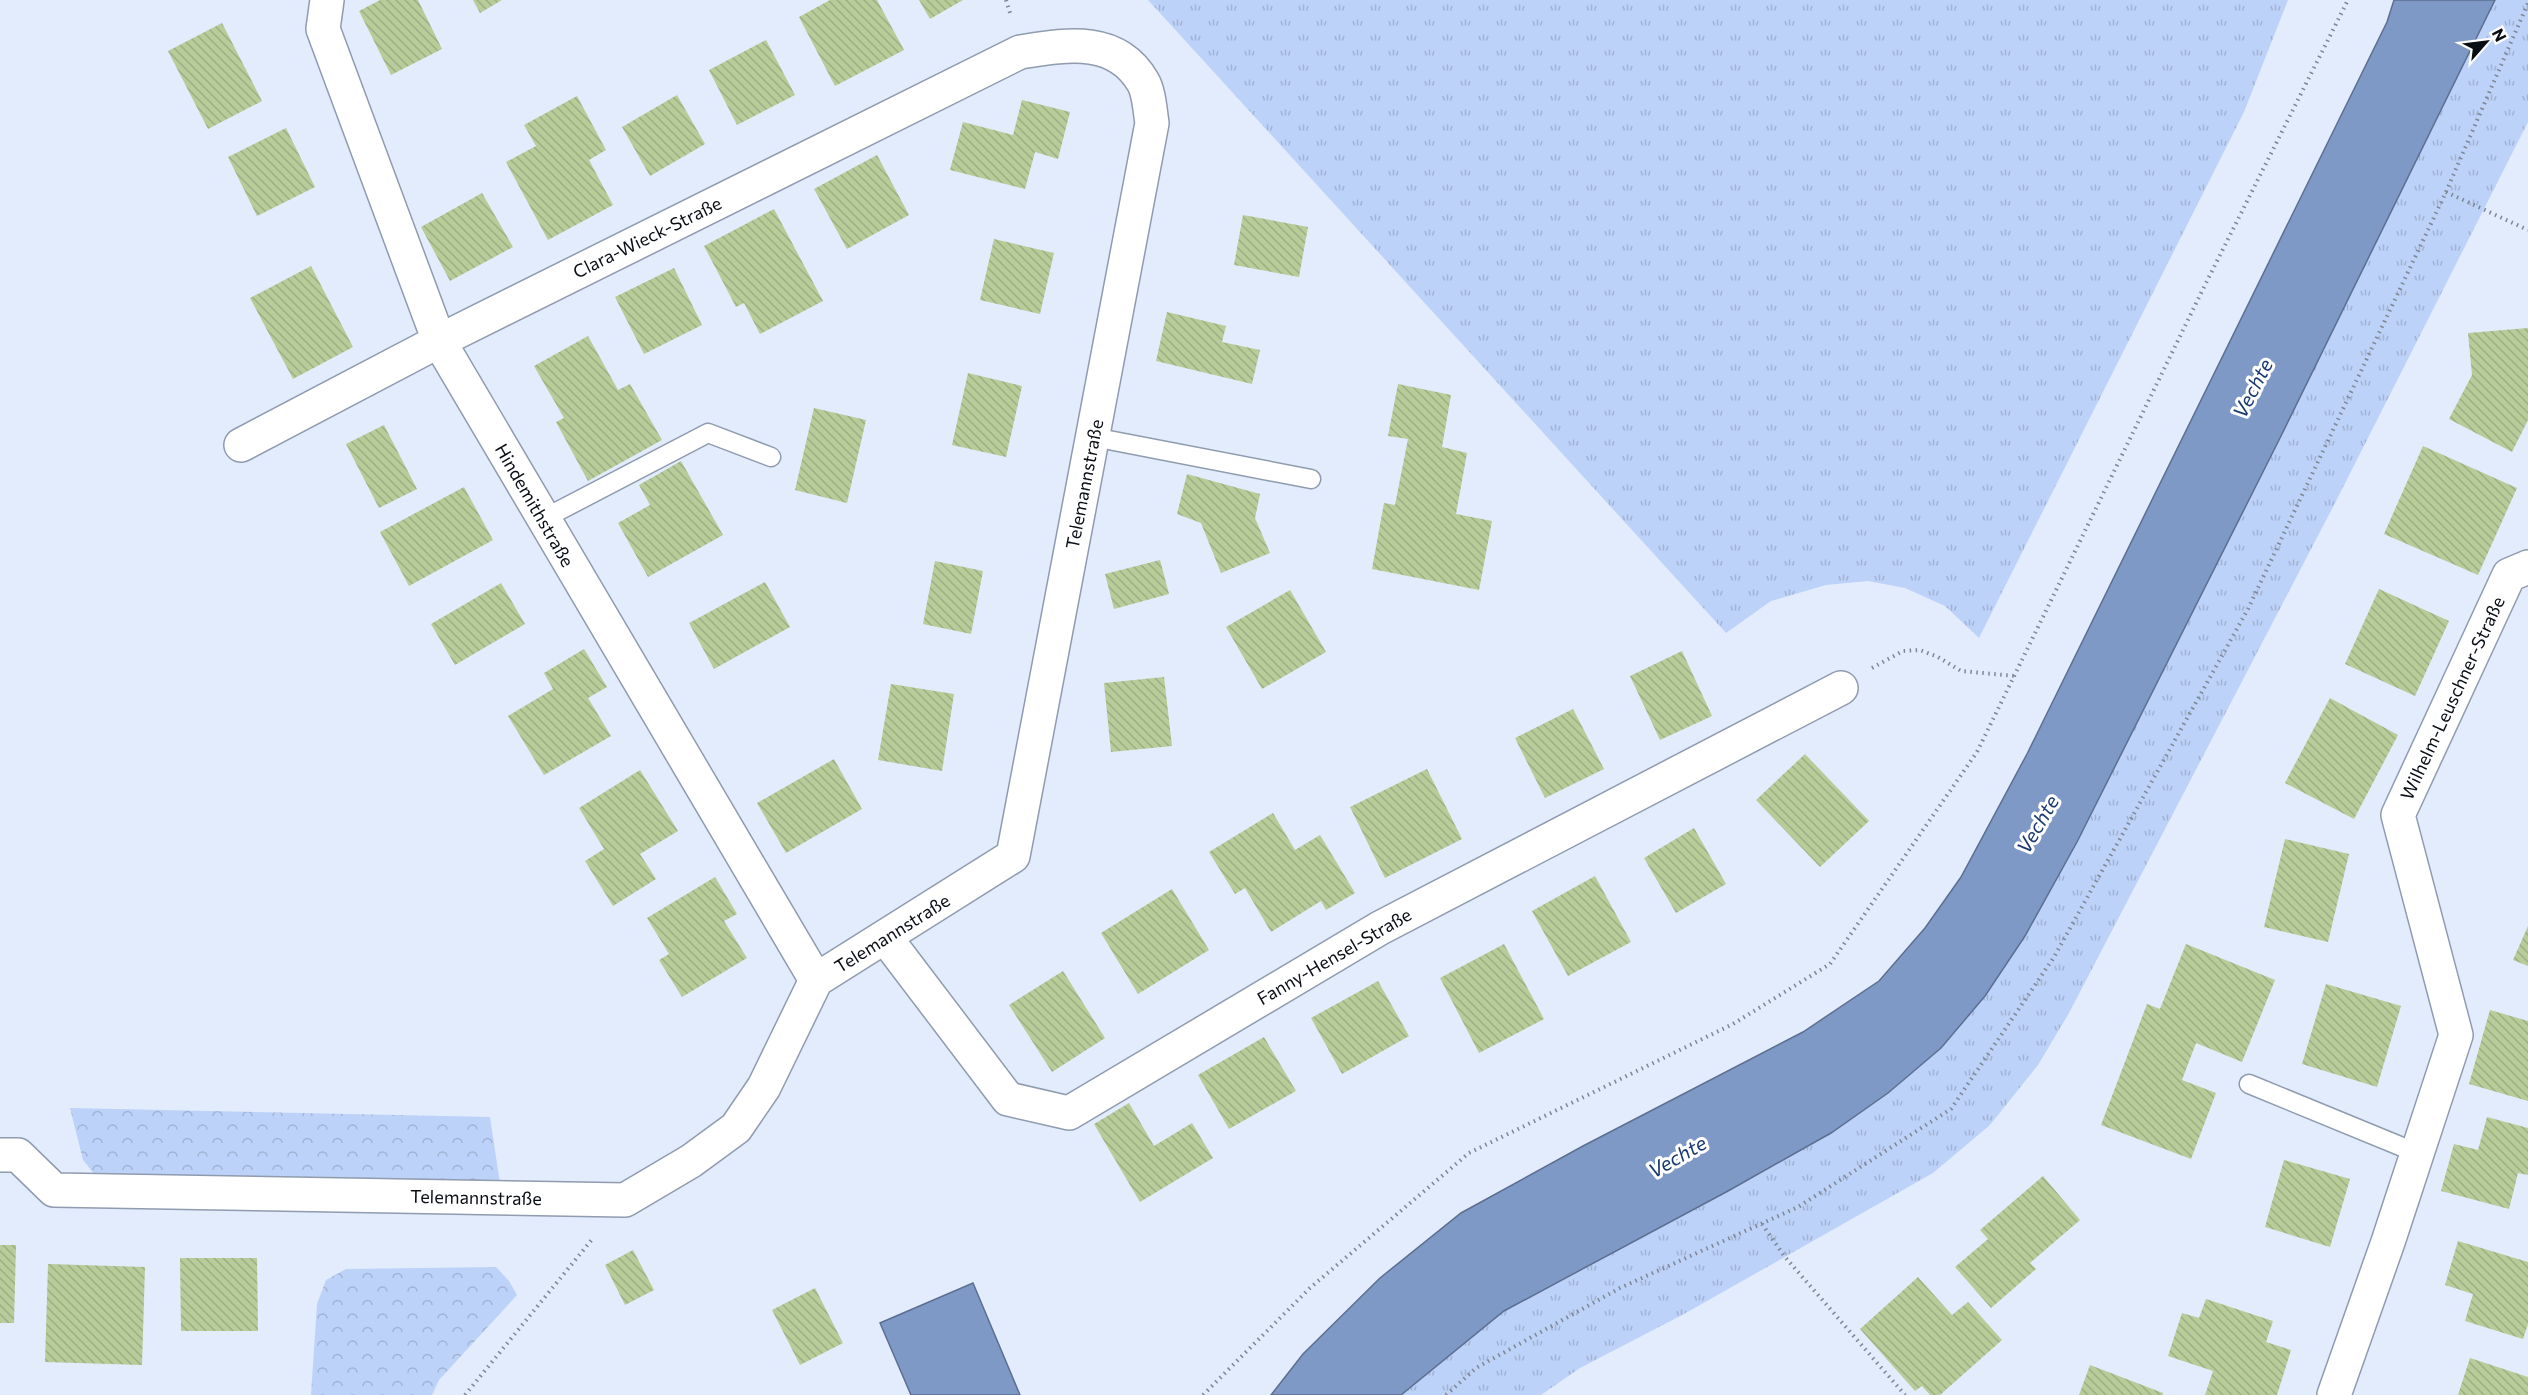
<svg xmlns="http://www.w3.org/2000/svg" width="2528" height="1395" font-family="Commissioner,sans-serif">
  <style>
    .grass { fill: url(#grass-tufts) }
    .park { fill: url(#park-crowns) }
    .water { fill: #7f99c6; stroke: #5c6f91; stroke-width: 1.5 }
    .building { fill: url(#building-back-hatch) }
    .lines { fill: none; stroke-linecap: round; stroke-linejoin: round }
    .lane-casing { stroke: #8f9bae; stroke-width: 21 }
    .street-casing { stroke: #8f9bae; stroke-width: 36 }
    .path { stroke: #7f8693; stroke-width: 4; stroke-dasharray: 1.5 4.5; stroke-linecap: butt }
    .lane { stroke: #fff; stroke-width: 18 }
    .street { stroke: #fff; stroke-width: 33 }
    .labels { text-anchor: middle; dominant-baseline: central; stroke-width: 6; stroke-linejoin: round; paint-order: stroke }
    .street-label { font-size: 18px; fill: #090d14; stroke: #fff }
    .water-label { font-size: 20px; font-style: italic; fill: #1a3971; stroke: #fff }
  </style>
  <defs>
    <pattern id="grass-tufts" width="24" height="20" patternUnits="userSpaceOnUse" patternTransform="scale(1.5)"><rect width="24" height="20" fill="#bdd2f8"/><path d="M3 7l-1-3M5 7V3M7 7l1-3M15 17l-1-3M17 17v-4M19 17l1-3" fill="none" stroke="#a1b3d4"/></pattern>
    <pattern id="park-crowns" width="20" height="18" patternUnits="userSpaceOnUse" patternTransform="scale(1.5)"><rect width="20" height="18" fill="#bdd2f8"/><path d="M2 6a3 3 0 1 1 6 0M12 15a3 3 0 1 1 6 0" fill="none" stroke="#a1b3d4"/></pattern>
    <pattern id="building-back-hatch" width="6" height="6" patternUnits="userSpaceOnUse" patternTransform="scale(1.5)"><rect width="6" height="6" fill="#b7cc99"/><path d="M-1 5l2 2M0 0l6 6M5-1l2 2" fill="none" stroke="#9cae83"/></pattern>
  </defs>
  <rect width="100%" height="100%" fill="#e2ecfd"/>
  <path class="grass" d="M 1148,0 L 2288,0 L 2244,112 L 1979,638 L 1945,606 L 1905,588 L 1868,581 L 1826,585 L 1771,601 L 1726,633 Z
    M 2495,0 L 2528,0 L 2528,122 L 2334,505 L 2069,1013 L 2038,1065 L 1990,1125 L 1933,1173 L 1684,1314 L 1580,1368 L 1541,1395 L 1401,1395 L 1504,1311 L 1728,1191 L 1831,1133 L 1888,1093 L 1941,1048 L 1985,996 L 2025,936 L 2077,842 L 2280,438 Z"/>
  <path class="park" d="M 70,1108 L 490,1117 L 502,1197 L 108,1191 L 83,1160 Z
    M 496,1267 L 509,1281 L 517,1295 L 439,1380 L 432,1395 L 311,1395 L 317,1304 L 326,1280 L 346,1269 Z"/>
  <path class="water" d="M 2394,0 L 2495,0 L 2280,438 L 2077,842 L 2025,936 L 1985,996 L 1941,1048 L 1888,1093 L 1831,1133 L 1728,1191 L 1504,1311 L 1401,1395 L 1271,1395 L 1303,1354 L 1380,1278 L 1461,1213 L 1583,1146 L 1803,1032 L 1879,981 L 1925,928 L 1961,877 L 2027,754 L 2387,22 Z
    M 973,1283 L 1020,1395 L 911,1395 L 880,1323 Z"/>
  <path class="building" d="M 380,0 L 418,0 L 442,49 L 391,75 L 359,11 Z
    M 473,0 L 502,0 L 480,13 Z
    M 830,0 L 877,0 L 904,50 L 835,86 L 799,17 Z
    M 919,0 L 963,0 L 930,19 Z
    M 222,23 L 262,101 L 208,129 L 168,51 Z
    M 766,40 L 795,95 L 737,125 L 709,70 Z
    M 677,95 L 705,144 L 650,176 L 622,127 Z
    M 577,96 L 606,150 L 589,160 L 613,205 L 548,240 L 506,162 L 536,146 L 524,125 Z
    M 1022,100 L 1070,112 L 1058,159 L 1035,152 L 1025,189 L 950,170 L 963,122 L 1013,135 Z
    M 286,128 L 315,187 L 257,216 L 228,157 Z
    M 877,155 L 909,215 L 847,249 L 814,189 Z
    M 482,193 L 513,247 L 450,281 L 421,227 Z
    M 774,209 L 823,301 L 760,334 L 744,303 L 736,307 L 704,246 Z
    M 1243,215 L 1308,227 L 1299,277 L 1234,265 Z
    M 994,239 L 1054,253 L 1040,314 L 980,300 Z
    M 311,266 L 353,347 L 293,379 L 250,298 Z
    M 674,268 L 702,325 L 644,354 L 615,297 Z
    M 1167,312 L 1226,326 L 1222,342 L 1260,350 L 1252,384 L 1156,361 Z
    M 2528,328 L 2528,420 L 2512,452 L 2449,419 L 2472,375 L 2468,333 Z
    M 588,336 L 618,390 L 630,384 L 662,440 L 588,481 L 556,422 L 564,418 L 534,366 Z
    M 968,373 L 1022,386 L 1006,457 L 952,445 Z
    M 1398,384 L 1451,395 L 1442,447 L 1467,453 L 1456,514 L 1492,521 L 1479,590 L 1372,569 L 1384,503 L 1395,505 L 1408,439 L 1388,436 Z
    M 814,408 L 866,420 L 847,503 L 795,490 Z
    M 384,425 L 417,489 L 379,508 L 346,444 Z
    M 2423,446 L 2517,488 L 2478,575 L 2384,534 Z
    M 681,461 L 723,535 L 648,577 L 618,523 L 650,505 L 639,485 Z
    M 1187,474 L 1260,494 L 1255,518 L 1270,553 L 1221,573 L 1201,523 L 1177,514 Z
    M 464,487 L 493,540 L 409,586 L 380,532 Z
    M 1160,560 L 1169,594 L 1114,609 L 1105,574 Z
    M 935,561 L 983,571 L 971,634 L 923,624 Z
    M 765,582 L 790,627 L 714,669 L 689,623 Z
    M 501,583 L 525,624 L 455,665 L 431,624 Z
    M 2379,589 L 2449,621 L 2415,696 L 2345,664 Z
    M 1290,590 L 1326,652 L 1262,689 L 1226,627 Z
    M 584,649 L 607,687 L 588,698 L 611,736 L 544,775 L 508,716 L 553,689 L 544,673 Z
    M 1682,651 L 1712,716 L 1660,740 L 1630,676 Z
    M 1164,677 L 1172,746 L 1111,752 L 1104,683 Z
    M 891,684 L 954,694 L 942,771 L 878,760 Z
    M 2330,698 L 2398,735 L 2354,819 L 2285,783 Z
    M 1573,709 L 1604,769 L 1545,798 L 1515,738 Z
    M 1805,754 L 1869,821 L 1820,867 L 1756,800 Z
    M 834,759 L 862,809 L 786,853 L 757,803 Z
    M 1427,769 L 1462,839 L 1385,878 L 1350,807 Z
    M 640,770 L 678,831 L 640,854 L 656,879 L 613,906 L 585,861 L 604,849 L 579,808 Z
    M 1273,813 L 1295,850 L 1320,835 L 1355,893 L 1326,910 L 1321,901 L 1271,932 L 1245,888 L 1235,894 L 1209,852 Z
    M 1694,828 L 1726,884 L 1676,913 L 1644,858 Z
    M 2285,839 L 2349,854 L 2328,942 L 2264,927 Z
    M 1595,876 L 1631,942 L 1568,976 L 1532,911 Z
    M 715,877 L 737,914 L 724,921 L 747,958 L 682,997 L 659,960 L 669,954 L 647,918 Z
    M 1172,889 L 1209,950 L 1138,994 L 1101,933 Z
    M 2528,926 L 2528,966 L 2513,960 Z
    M 1504,944 L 1544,1019 L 1479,1053 L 1440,978 Z
    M 2186,944 L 2275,980 L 2242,1062 L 2196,1043 L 2182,1080 L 2216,1093 L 2191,1159 L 2101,1125 L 2147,1004 L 2160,1009 Z
    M 1063,971 L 1105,1038 L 1052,1072 L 1009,1005 Z
    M 1378,981 L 1409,1036 L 1342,1074 L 1311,1018 Z
    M 2326,984 L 2401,1006 L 2377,1087 L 2302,1064 Z
    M 2490,1010 L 2528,1021 L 2528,1101 L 2469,1084 Z
    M 1264,1037 L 1296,1091 L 1229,1129 L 1198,1075 Z
    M 1129,1103 L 1154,1146 L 1192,1123 L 1213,1158 L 1140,1202 L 1094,1124 Z
    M 2487,1117 L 2528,1128 L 2528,1175 L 2518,1173 L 2509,1209 L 2441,1191 L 2454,1144 L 2478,1150 Z
    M 2284,1160 L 2350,1179 L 2330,1247 L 2265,1227 Z
    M 2043,1176 L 2080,1220 L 2030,1263 L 2036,1269 L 1991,1308 L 1955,1267 L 1988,1239 L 1980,1230 Z
    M 2458,1241 L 2528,1262 L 2528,1324 L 2523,1339 L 2465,1321 L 2473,1294 L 2445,1285 Z
    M 0,1245 L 16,1245 L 14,1323 L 0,1323 Z
    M 633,1250 L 654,1290 L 625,1305 L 605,1265 Z
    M 180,1258 L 257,1258 L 258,1331 L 181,1331 Z
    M 48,1264 L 145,1267 L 142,1365 L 45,1362 Z
    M 1918,1277 L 1952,1315 L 1968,1302 L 2002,1340 L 1940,1395 L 1930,1395 L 1922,1386 L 1915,1391 L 1860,1329 Z
    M 815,1288 L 843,1343 L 800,1365 L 772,1310 Z
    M 2206,1299 L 2273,1321 L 2266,1342 L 2291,1350 L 2277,1395 L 2205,1395 L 2213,1371 L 2168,1356 L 2182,1313 L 2199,1318 Z
    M 2470,1358 L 2528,1377 L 2528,1395 L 2458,1395 Z
    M 2090,1365 L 2163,1393 L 2163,1395 L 2079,1395 Z"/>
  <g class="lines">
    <defs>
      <path id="lane" d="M 1093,437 L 1311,479
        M 543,519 L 708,433 L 771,457
        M 2249,1084 L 2417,1153"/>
      <path id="street" d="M 327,0 L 323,29 L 439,341 L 816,980
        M 885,937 L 1008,1099 L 1069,1113 L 1380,928 L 1841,688
        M 0,1155 L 18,1155 L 54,1190 L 625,1200 L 691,1161 L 736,1128 L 764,1087 L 816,980 L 1013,856 L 1152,123 C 1150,111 1149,92 1143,82 C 1116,35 1065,45 1020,52 L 439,341 L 241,445
        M 2334,1395 L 2388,1242 L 2456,1035 L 2398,815 L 2509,575 L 2528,567"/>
    </defs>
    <use href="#lane" class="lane-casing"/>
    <use href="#street" class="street-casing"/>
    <path class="path" d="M 1006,0 L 1011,16
      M 2446,192 L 2528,230
      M 1872,668 L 1903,651 L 1920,650 L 1938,657 L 1961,671 L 2015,676
      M 1762,1224 L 1785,1257 L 1905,1395
      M 465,1395 L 594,1237
      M 1203,1395 L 1310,1288 L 1469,1153 L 1733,1024 L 1830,964 L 1977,752 L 2206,283 L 2348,0
      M 1446,1395 L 1476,1368 L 1620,1288 L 1798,1207 L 1951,1109 L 2054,957 L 2248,609 L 2446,192 L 2528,3"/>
    <use href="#lane" class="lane"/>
    <use href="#street" class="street"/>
  </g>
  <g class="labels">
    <g class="street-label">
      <text transform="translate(647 237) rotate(-26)">Clara-Wieck-Straße</text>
      <text transform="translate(1084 484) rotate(-79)">Telemannstraße</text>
      <text transform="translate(535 505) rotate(60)">Hindemithstraße</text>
      <text transform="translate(2452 698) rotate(-65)">Wilhelm-Leuschner-Straße</text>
      <text transform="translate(892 933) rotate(-32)">Telemannstraße</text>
      <text transform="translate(1334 956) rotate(-30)">Fanny-Hensel-Straße</text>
      <text transform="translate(476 1197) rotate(1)">Telemannstraße</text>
    </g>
    <g class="water-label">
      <text transform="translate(2252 388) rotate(-63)">Vechte</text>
      <text transform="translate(2037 824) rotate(-60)">Vechte</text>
      <text transform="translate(1677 1156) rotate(-30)">Vechte</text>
    </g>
  </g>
  <g transform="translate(2486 42) rotate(62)" stroke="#ffffff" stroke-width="4.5" paint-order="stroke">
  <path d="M0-4.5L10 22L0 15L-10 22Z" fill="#090d14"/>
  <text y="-9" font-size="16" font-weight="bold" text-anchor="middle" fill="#090d14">N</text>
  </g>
</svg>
